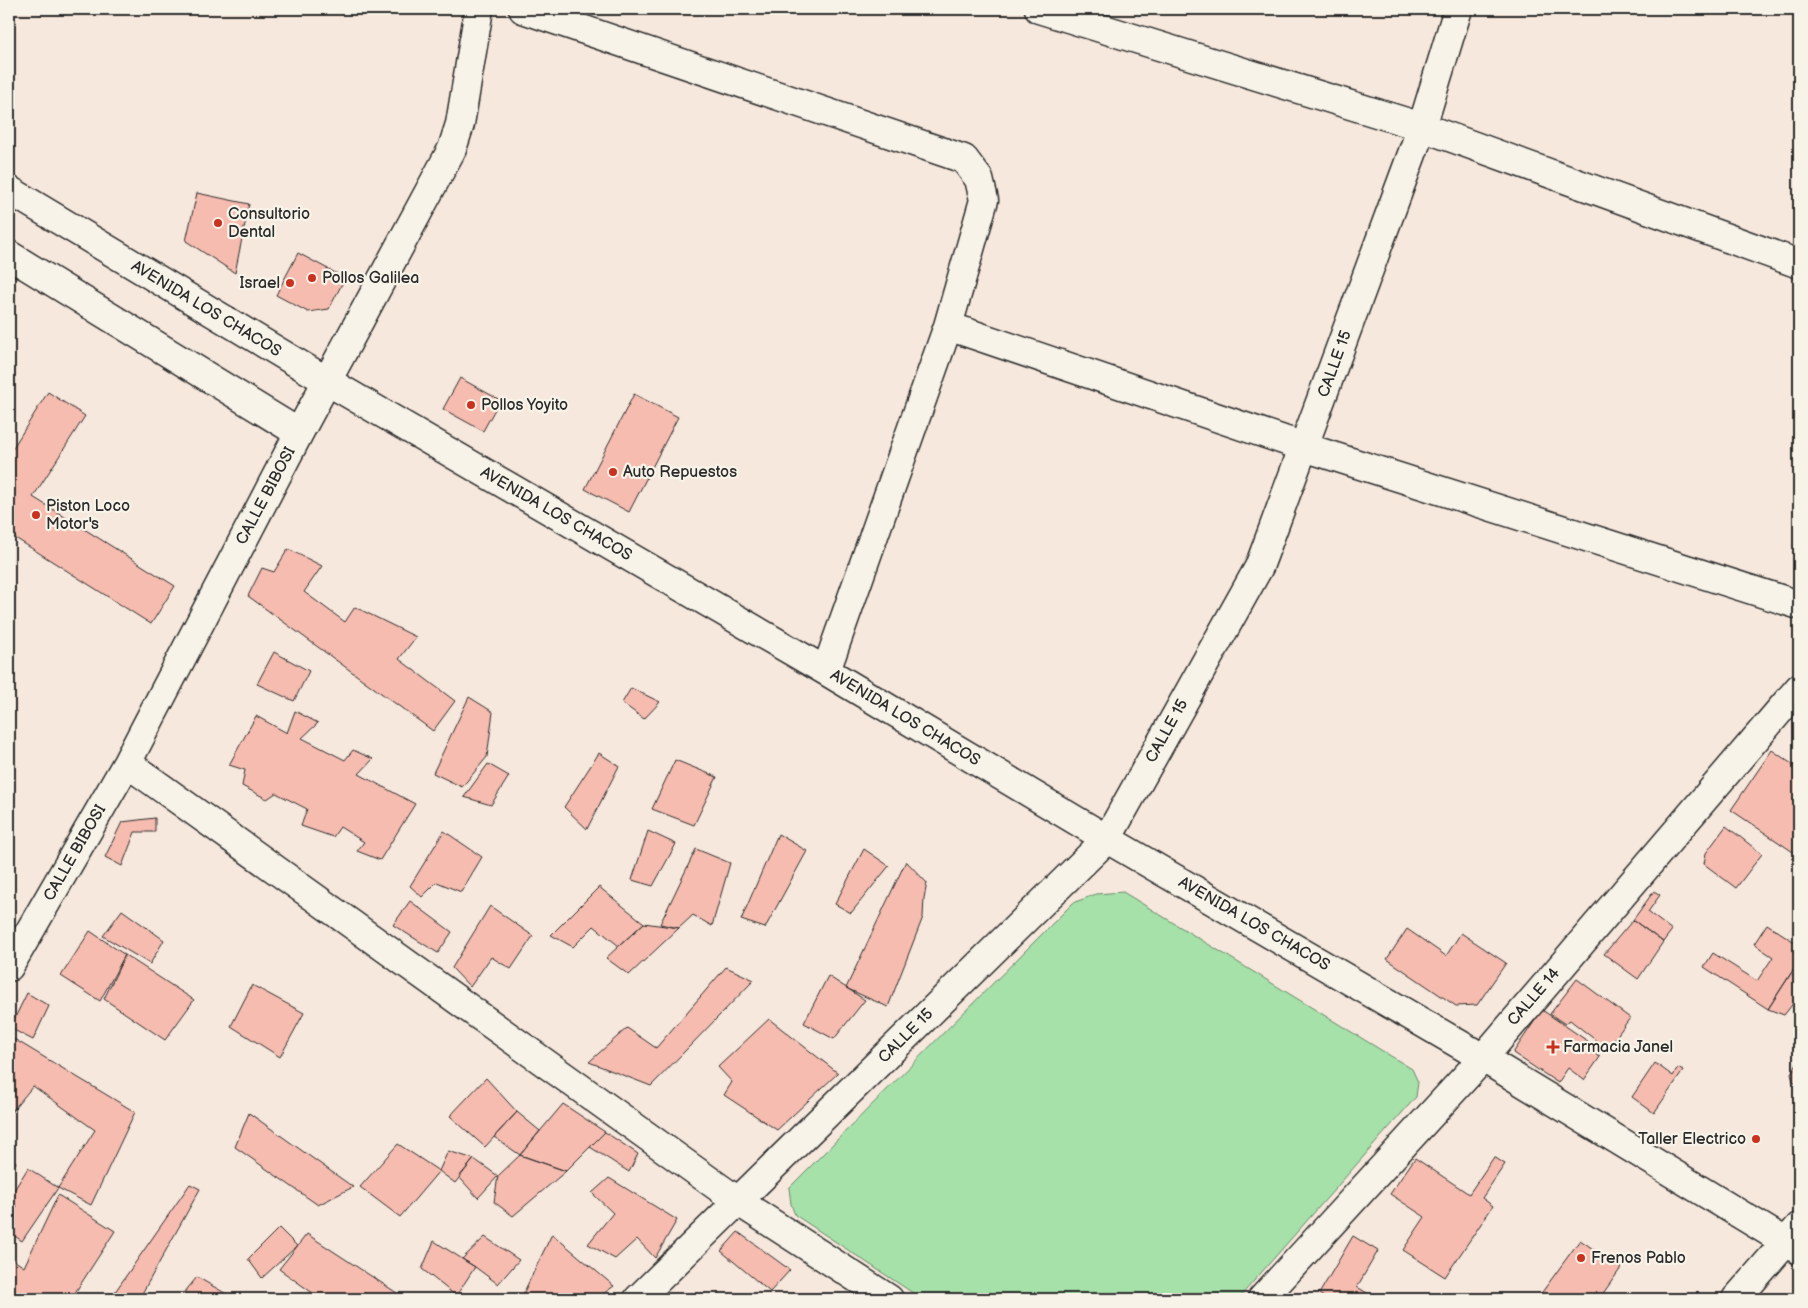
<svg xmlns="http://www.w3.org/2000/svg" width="1808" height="1308" font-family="'Balsamiq Sans',sans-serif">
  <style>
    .green { fill: #a5e1a8; stroke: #68866a }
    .building { fill: #f7bcb0; stroke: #2b2b2b }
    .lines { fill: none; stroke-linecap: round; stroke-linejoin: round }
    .minor-casing { stroke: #2b2b2b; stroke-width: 31 }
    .minor { stroke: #f7f3e8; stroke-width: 28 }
    .poi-dot { fill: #c8321e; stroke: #f7f3e8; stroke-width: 2 }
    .labels { text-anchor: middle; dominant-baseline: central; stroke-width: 4.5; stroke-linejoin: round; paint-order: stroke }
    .poi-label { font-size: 16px; fill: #2b2b2b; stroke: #f7f3e8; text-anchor: start }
    .street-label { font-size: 16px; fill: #2b2b2b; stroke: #f7f3e8 }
  </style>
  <rect width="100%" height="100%" fill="#f7e8dd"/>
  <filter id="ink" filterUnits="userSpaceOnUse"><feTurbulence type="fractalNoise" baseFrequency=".02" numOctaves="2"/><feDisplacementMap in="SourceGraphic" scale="10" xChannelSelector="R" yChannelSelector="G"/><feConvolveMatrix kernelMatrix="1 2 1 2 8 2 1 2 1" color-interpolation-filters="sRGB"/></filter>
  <g filter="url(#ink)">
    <path class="green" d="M 1123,892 L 1412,1069 L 1418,1082 L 1416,1097 L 1238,1299 L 922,1299 L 795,1215 L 791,1204 L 789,1188 L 1073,903 L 1096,894 Z"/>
    <path class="building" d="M 197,193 L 249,204 L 235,273 L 186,241 Z
      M 298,253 L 345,278 L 329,309 L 308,312 L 276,295 Z
      M 460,378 L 500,400 L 483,431 L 443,409 Z
      M 48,392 L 85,416 L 33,497 L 175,586 L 151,624 L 9,534 L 9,454 Z
      M 634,394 L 678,417 L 629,512 L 585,489 Z
      M 288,549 L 322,566 L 304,592 L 345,622 L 355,607 L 416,637 L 399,659 L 455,701 L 433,731 L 248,596 L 262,568 L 274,572 Z
      M 274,652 L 309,671 L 294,701 L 257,684 Z
      M 631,688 L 660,702 L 644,719 L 622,703 Z
      M 469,697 L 493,712 L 487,757 L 462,787 L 433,773 Z
      M 295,711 L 318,723 L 302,738 L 345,760 L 353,750 L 373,759 L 359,774 L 415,804 L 380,860 L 357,851 L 364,842 L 340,827 L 333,837 L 301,826 L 307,809 L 276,793 L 267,799 L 242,786 L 245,770 L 229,765 L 256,716 L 287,733 Z
      M 1772,750 L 1799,769 L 1799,856 L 1731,810 Z
      M 599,753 L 619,766 L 587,829 L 564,807 Z
      M 675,760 L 717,777 L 694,825 L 652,809 Z
      M 488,764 L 509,776 L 491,805 L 464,797 Z
      M 155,818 L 155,832 L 135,832 L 122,866 L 105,857 L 122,822 Z
      M 1726,826 L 1762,854 L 1736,888 L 1704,864 L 1706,853 Z
      M 444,831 L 482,857 L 461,892 L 437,882 L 422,897 L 410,886 Z
      M 648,831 L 676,844 L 653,886 L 632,880 Z
      M 778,834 L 807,851 L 765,928 L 741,920 Z
      M 696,849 L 730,863 L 712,926 L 693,915 L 679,928 L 660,924 Z
      M 864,849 L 889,866 L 851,913 L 835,904 Z
      M 906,861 L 927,883 L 924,898 L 923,917 L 888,1007 L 846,988 Z
      M 599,887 L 644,923 L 619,946 L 594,926 L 573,947 L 551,935 Z
      M 1654,891 L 1660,895 L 1648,912 L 1672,930 L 1663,942 L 1633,920 Z
      M 410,901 L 452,932 L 438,953 L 393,925 Z
      M 490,906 L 533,936 L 511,969 L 491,957 L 470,987 L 452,968 Z
      M 122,910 L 164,940 L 150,964 L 103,936 Z
      M 1633,920 L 1663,942 L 1638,979 L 1604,954 Z
      M 644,923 L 679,928 L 629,975 L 606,958 Z
      M 1767,924 L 1799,945 L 1799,961 L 1768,1009 L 1704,967 L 1713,953 L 1757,981 L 1773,957 L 1754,944 Z
      M 1407,929 L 1446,956 L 1461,933 L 1506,963 L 1477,1005 L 1456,1006 L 1387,959 Z
      M 90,931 L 125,955 L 100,1001 L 61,976 Z
      M 125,955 L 194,1000 L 165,1040 L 104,999 Z
      M 1799,961 L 1799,996 L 1784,1015 L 1768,1009 Z
      M 726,967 L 754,980 L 651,1086 L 589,1062 L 627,1028 L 656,1048 Z
      M 828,976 L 865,1000 L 834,1039 L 804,1023 Z
      M 1577,979 L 1630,1018 L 1607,1049 L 1570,1020 L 1565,1024 L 1550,1014 Z
      M 252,985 L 304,1013 L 280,1057 L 231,1026 Z
      M 27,993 L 49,1006 L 33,1040 L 10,1028 Z
      M 1542,1010 L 1589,1042 L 1586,1048 L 1600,1057 L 1584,1080 L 1568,1068 L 1558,1083 L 1513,1053 Z
      M 769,1019 L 838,1073 L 777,1130 L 724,1095 L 732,1082 L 718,1067 Z
      M 9,1036 L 135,1112 L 91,1205 L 58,1188 L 95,1130 L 33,1086 L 9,1115 Z
      M 1799,1060 L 1799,1086 L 1793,1082 L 1791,1073 Z
      M 1655,1063 L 1673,1076 L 1678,1068 L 1683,1071 L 1654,1113 L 1632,1097 Z
      M 486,1078 L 517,1112 L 485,1147 L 450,1116 Z
      M 563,1104 L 605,1132 L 566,1171 L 520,1155 Z
      M 517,1112 L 540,1131 L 520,1155 L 494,1137 Z
      M 249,1113 L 353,1187 L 318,1205 L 235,1147 Z
      M 605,1132 L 638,1154 L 629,1172 L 590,1147 Z
      M 398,1144 L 439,1171 L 400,1217 L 360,1187 Z
      M 448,1151 L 474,1159 L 455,1183 L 439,1171 Z
      M 520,1155 L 566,1171 L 513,1216 L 494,1202 L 498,1176 Z
      M 9,1156 L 16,1162 L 9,1178 Z
      M 1494,1157 L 1505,1164 L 1482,1198 L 1493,1206 L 1445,1277 L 1403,1250 L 1425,1217 L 1390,1194 L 1415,1158 L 1469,1194 Z
      M 474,1159 L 498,1176 L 478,1198 L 459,1177 Z
      M 28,1168 L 58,1188 L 22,1241 L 9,1232 L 9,1221 L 17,1206 L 9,1202 L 9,1198 Z
      M 609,1178 L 677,1220 L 655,1258 L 637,1239 L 615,1259 L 588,1244 L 613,1213 L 592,1193 Z
      M 190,1184 L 200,1189 L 139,1299 L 110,1299 Z
      M 58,1195 L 115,1231 L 71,1299 L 9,1299 L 9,1257 L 24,1267 Z
      M 279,1228 L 297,1246 L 262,1278 L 248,1259 Z
      M 738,1232 L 790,1270 L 770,1292 L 721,1251 Z
      M 307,1234 L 406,1299 L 321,1299 L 279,1269 Z
      M 552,1234 L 614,1286 L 596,1299 L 530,1299 L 523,1294 Z
      M 1353,1236 L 1378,1251 L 1357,1287 L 1377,1299 L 1327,1299 L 1319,1294 Z
      M 485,1237 L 519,1260 L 498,1284 L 475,1267 L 462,1259 Z
      M 1580,1240 L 1621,1268 L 1599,1299 L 1545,1299 L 1540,1295 Z
      M 434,1241 L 475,1267 L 456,1296 L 422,1269 Z
      M 197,1277 L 230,1296 L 228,1299 L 179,1299 Z
      M 147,1295 L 155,1299 L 144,1299 Z"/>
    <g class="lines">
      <defs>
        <path id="minor" d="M 523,9 L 964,159 L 979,179 L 984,200 L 948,326
          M 1039,9 L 1422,127 L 1799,264
          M 9,190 L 327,381 L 826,671 L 1107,839 L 1483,1058 L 1799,1250
          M 9,255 L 299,433
          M 826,671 L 948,326 L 1304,447 L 1799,605
          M 127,763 L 739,1202 L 889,1299
          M 9,967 L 127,763 L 299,433 L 452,149 L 460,124 L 479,9
          M 638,1299 L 1107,839 L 1259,567 L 1422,127 L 1458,9
          M 1262,1299 L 1483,1058 L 1799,688
          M 1736,1299 L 1799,1227"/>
      </defs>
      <use href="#minor" class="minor-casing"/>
      <use href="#minor" class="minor"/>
    </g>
  </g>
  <g class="poi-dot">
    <circle cx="218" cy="223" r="5"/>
    <circle cx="312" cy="278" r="5"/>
    <circle cx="290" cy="283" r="5"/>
    <circle cx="471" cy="405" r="5"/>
    <circle cx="613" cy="472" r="5"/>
    <circle cx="36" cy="515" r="5"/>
    <path d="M1550.5 1039.5h5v5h5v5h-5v5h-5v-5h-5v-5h5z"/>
    <circle cx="1756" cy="1139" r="5"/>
    <circle cx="1581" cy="1258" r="5"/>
  </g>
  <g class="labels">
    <g class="poi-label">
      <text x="228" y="214">Consultorio<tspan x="228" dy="18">Dental</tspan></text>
      <text x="322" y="278">Pollos Galilea</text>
      <text x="280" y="283" text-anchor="end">Israel</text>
      <text x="481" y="405">Pollos Yoyito</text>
      <text x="623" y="472">Auto Repuestos</text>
      <text x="46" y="506">Piston Loco<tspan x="46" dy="18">Motor's</tspan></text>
      <text x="1563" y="1047">Farmacia Janel</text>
      <text x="1746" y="1139" text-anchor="end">Taller Electrico</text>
      <text x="1591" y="1258">Frenos Pablo</text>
    </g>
    <g class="street-label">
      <text transform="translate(206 309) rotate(31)">AVENIDA LOS CHACOS</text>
      <text transform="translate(1335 364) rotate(-70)">CALLE 15</text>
      <text transform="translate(266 496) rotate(-62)">CALLE BIBOSI</text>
      <text transform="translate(556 514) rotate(30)">AVENIDA LOS CHACOS</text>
      <text transform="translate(905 718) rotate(31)">AVENIDA LOS CHACOS</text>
      <text transform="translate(1167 731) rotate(-61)">CALLE 15</text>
      <text transform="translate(75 853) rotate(-60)">CALLE BIBOSI</text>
      <text transform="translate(1254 924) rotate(30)">AVENIDA LOS CHACOS</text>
      <text transform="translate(1534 997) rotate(-49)">CALLE 14</text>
      <text transform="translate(906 1036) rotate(-45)">CALLE 15</text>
    </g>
  </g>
  <rect width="1808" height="1308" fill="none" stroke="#f7f3e8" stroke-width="30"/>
  <rect x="15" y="15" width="1778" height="1278" fill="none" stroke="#2b2b2b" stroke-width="2" filter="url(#ink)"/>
</svg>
